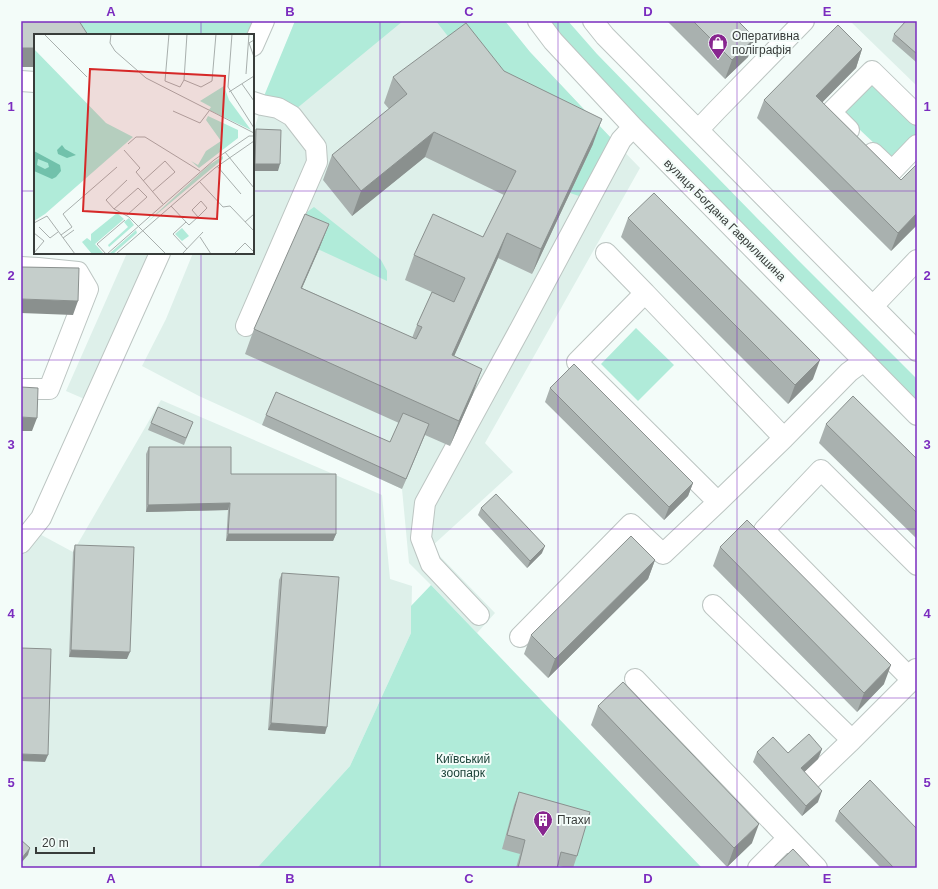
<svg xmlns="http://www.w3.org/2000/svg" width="938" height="889" font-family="Helvetica,sans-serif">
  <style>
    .built { fill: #def0ea }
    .green { fill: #b0ebd9 }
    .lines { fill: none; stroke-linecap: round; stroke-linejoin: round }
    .minor-casing { stroke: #bcc5c2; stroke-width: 22 }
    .minor { stroke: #fff; stroke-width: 20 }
    .wall { fill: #a9b1af }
    .shaded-wall { fill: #8a908e }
    .building { fill: #c5cecb; stroke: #8a908e }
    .grid { fill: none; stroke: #7b2cbf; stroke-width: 1; stroke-opacity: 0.55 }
    .labels { text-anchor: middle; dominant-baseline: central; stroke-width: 4; stroke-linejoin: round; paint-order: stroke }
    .poi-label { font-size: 12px; fill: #383c3a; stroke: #f3fcf9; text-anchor: start }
    .street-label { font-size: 12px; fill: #383c3a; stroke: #f3fcf9 }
    .park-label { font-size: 12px; fill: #1c4238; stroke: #f3fcf9 }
    .inset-road { fill: none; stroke: #a8afad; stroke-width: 1 }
    .view { fill: #d62828; fill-opacity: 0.15; stroke: #d62828; stroke-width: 2 }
    .inset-edge { fill: none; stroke: #383c3a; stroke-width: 2 }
    .neatline { fill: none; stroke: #7b2cbf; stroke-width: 1.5 }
    .grid-label { font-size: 13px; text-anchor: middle; font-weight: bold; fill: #7b2cbf }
  </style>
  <rect width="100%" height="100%" fill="#f3fcf9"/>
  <path class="built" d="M 295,21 L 505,21 L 530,52 L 611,138 L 640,168 L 485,443 L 513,472 L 431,547 L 495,613 L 477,633 L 431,585 L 409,563 L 402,489 L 199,396 L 142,366 L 166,319 L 193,253 L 253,253 L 253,132 L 262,105 Z
    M 850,21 L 917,21 L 917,86 Z
    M 127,253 L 155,253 L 89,401 L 66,391 Z
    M 161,400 L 382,495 L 390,579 L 412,586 L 411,633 L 350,766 L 257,868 L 21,868 L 21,524 L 73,552 Z"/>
  <path class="green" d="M 73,21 L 258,21 L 252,35 L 82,35 Z
    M 295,21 L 403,21 L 296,109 L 264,96 Z
    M 436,21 L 505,21 L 530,52 L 611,138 L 579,196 L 570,193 Z
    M 546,21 L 568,21 L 597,54 L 798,260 L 917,379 L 917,404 L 589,73 Z
    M 872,84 L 917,126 L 917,134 L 892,160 L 843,114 Z
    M 314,207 L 381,260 L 387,271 L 387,281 L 296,239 L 307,212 Z
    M 636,328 L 674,365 L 638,401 L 601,364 Z
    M 431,585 L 702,868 L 257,868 L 350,766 L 411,633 L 411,606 Z"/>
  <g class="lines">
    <defs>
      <path id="minor" d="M 538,21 L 553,41 L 633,127 L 917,415
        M 593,21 L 605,36 L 917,351
        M 253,46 L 264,21
        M 21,81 L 35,82
        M 698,130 L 717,110 L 804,21
        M 849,130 L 831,112 L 872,71 L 917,115
        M 873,153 L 892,171 L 917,145
        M 606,253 L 645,293
        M 21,267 L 38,268 L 78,272 L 88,289 L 49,389 L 21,389
        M 873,306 L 917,260
        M 246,326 L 317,162 L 316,147 L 292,116 L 278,108 L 262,105 L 253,102
        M 718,502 L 577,362 L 645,293 L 784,438
        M 21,543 L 41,518 L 160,253
        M 713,605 L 852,740 L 912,680 L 916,669
        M 479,615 L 431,564 L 421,538 L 425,503 L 520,329 L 621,140 L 633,127
        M 520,637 L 631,524 L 663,554 L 718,502 L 784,438 L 849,372 L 864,361
        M 635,679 L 817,868
        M 912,680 L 764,530 L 821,470 L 917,565
        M 804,786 L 852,740
        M 758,868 L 788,838"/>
    </defs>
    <use href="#minor" class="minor-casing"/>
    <use href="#minor" class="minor"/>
  </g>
  <path class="wall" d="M 667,21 L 738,21 L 755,38 L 748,57 L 725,79 Z
    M 917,21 L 917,60 L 916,62 L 892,41 L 894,34 Z
    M 862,49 L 856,68 L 822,102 L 901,180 L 917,164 L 917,225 L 891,251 L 757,118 L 764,100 Z
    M 504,71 L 593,144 L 532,274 L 498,258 L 454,356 L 473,394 L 450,446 L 425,435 L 402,489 L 262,425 L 266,415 L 390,442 L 399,423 L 245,354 L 254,329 L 329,224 L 319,249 L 302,288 L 412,338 L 417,325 L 432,292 L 405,280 L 414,255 L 483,237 L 504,195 L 425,157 L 352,216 L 323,180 L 332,155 L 389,109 L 384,103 L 393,77 Z
    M 256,129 L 278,171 L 253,171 L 253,136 Z
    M 628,218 L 813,379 L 788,404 L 621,237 Z
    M 550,388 L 693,483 L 688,496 L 664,520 L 545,402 Z
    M 193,422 L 184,445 L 148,430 L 151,423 Z
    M 826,424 L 917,459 L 917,539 L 819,443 Z
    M 149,447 L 231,474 L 336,534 L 333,541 L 226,541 L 228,510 L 146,512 L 146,454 Z
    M 481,508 L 542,553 L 527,568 L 478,515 Z
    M 75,545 L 127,659 L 69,657 L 73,552 Z
    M 720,547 L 884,684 L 857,712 L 713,566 Z
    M 655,560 L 648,579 L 548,678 L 524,654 L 531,635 Z
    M 282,573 L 325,734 L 268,730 L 279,580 Z
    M 598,706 L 752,843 L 727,867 L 591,725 Z
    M 822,749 L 818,759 L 804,772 L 818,802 L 802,816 L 753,762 L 757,752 L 788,753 Z
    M 519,792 L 577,856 L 573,868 L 566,868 L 557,865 L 557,868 L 516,868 L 520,854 L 502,849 L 514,805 Z
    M 839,811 L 917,868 L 881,868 L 835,821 Z"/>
  <path class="shaded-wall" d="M 755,38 L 748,57 L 725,79 L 732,60 Z
    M 21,48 L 35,48 L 35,67 L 21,67 Z
    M 862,49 L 856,68 L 810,115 L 816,96 Z
    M 602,119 L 593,144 L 532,274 L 541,249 Z
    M 434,132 L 425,157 L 352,216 L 361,191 Z
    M 255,164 L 280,164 L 278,171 L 253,171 Z
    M 917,213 L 917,225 L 891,251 L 898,233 Z
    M 329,224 L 319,249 L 291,313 L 301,288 Z
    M 507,233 L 498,258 L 443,381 L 452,355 Z
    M 21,299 L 78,301 L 73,315 L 21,313 Z
    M 820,360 L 813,379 L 788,404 L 795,385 Z
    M 482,369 L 473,394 L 450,446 L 459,421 Z
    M 21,417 L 37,418 L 32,431 L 21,431 Z
    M 429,424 L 425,434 L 402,489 L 406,479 Z
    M 693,483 L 688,496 L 664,520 L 669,507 Z
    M 230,503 L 228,510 L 146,512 L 148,505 Z
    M 228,534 L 336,534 L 333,541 L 226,541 Z
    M 545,546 L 542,553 L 527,568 L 530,561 Z
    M 655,560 L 648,579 L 548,678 L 555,659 Z
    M 71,650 L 130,652 L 127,659 L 69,657 Z
    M 891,665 L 884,684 L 857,712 L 864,693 Z
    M 271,723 L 327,727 L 325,734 L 268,730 Z
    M 822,749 L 818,759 L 797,779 L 801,768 Z
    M 21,754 L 48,755 L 45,762 L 21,761 Z
    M 822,791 L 818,802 L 802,816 L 806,806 Z
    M 759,824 L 752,843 L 727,867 L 734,848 Z
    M 30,848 L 28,855 L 21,863 L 21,859 Z"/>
  <path class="building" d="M 21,21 L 79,21 L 88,35 L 35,35 L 35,48 L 21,48 Z
    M 693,21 L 738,21 L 755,38 L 732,60 Z
    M 906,21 L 917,21 L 917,54 L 894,34 Z
    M 466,23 L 504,71 L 602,119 L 541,249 L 507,233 L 452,355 L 482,369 L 459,421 L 254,329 L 305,214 L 329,224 L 301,288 L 416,339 L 422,327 L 417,325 L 432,292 L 454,302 L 465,278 L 414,255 L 433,214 L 483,237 L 516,171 L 434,132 L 361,191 L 332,155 L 407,94 L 393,77 Z
    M 838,25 L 862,49 L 816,96 L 901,180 L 917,164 L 917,213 L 898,233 L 764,100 Z
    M 256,129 L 281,130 L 280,164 L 255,164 Z
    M 654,193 L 820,360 L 795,385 L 628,218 Z
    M 21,267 L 79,268 L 78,301 L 21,299 Z
    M 574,364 L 693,483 L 669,507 L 550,388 Z
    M 21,387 L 38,388 L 37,418 L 21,417 Z
    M 276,392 L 390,442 L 403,413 L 429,424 L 406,479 L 266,415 Z
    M 853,396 L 917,459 L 917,513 L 826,424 Z
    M 158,407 L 193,422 L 186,438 L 151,423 Z
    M 149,447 L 231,447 L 231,474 L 336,474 L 336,534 L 228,534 L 230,503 L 148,505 Z
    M 496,494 L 545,546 L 530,561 L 481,508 Z
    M 747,520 L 891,665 L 864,693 L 720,547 Z
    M 631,536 L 655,560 L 555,659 L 531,635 Z
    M 75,545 L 134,547 L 130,652 L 71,650 Z
    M 282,573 L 339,577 L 327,727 L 271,723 Z
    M 21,648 L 51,649 L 48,755 L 21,754 Z
    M 623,682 L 759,824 L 734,848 L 598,706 Z
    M 809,734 L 822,749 L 801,768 L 822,791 L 806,806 L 757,752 L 773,737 L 788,753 Z
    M 870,780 L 917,829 L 917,868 L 894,868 L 839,811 Z
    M 519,792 L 590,812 L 577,856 L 561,852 L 557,868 L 518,868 L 525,840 L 507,835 Z
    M 21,840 L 30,848 L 21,859 Z
    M 793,849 L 811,868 L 773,868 Z"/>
  <path class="grid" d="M 201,21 L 201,35M 380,21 L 380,868M 558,21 L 558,868M 737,21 L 737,868M 21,191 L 35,191M 253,191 L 917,191M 201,253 L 201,868M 21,360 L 917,360M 21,529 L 917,529M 21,698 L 917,698"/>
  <defs>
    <symbol id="shop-pin" viewBox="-11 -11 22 30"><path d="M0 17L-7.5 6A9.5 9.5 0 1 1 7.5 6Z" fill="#88268f" stroke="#f3fcf9"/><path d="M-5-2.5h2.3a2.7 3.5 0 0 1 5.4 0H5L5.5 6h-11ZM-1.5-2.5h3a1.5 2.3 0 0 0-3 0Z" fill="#fff"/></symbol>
    <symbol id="building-pin" viewBox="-11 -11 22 30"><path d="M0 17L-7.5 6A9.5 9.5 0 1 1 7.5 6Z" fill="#88268f" stroke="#f3fcf9"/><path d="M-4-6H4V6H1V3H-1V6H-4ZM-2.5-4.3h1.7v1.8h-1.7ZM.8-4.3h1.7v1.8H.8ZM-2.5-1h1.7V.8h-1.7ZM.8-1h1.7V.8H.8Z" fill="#fff"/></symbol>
  </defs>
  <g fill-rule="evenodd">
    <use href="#shop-pin" x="707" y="32" width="22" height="30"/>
    <use href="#building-pin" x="532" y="809" width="22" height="30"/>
  </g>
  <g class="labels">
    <g class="poi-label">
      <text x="732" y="36">Оперативна<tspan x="732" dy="14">поліграфія</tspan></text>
      <text x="557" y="820">Птахи</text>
    </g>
    <g class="street-label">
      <text transform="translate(725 220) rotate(45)">вулиця Богдана Гаврилишина</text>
    </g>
    <g class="park-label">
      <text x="463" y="759">Київський<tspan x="463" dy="14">зоопарк</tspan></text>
    </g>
  </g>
  <g transform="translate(34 34)">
    <rect width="220" height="220" fill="#f3fcf9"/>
    <path d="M 0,15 L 72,89 L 99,103 L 11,180 L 0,187 ZM 190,52 L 195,66 L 217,96 L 175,76 L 177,73 L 166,67 ZM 174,82 L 204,96 L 204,104 L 165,134 L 157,127 L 164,131 L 172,117 L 187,107 L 172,86 ZM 189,122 L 189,125 L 111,190 L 175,131 ZM 83,179 L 90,185 L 61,210 L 69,219 L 58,220 L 48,208 L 53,204 L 57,207 L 57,200 ZM 95,184 L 100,191 L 75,213 L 74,211 L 94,193 L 90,188 ZM 148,194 L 155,202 L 148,207 L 141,200 ZM 102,196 L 103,199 L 79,220 L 75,220 Z" fill="#b0ebd9"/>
    <path d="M 28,111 L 31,115 L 42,121 L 33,124 L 24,120 L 23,116 ZM 0,117 L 26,131 L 27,137 L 22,143 L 18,145 L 0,137 ZM 4,125 L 14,129 L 15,133 L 11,135 L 3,131 Z" fill="#71c1ab" fill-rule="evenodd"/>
    <path class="inset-road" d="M 10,0 L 53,43M 77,0 L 76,9 L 81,17 L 112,44 L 220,99M 135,0 L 131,47 L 146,53 L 150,46 L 153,0M 198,0 L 194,53 L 220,94M 220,6 L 215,9 L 220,23M 212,40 L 215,0M 150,46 L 167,53 L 178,47 L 182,0M 208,50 L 220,67M 195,58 L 220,42M 139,77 L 166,89 L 175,77M 94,110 L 102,103 L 111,103 L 166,137M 90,116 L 106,134 L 102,138 L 129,170M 191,118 L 220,154M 183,132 L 207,160M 93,146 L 72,166 L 80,175 L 95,183 L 132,220M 109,147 L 131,127 L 141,138 L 118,158M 165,147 L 189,173 L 196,172 L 220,197M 137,172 L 152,188 L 139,200 L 153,215M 80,175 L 104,154 L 113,163 L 93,181M 152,188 L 155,191 L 164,183 L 158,176 L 167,167 L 173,174 L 164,183M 211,188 L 220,180M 0,189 L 13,182 L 41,220M 5,193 L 16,204 L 24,198M 0,199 L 10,207 L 0,219M 27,201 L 38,193 L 29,180 L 83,133M 166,203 L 177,220M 29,204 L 40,196M 72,220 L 63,210 L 91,186M 73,220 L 180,126 L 215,102 L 220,102M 82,220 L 181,134 L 220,107M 148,220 L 169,198M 200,220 L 211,209 L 220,218"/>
    <path class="view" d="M 56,35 L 191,42 L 183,185 L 49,177 Z"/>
    <rect width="220" height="220" class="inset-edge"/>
  </g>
  <rect width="938" height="889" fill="none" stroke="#f3fcf9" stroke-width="44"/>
  <path d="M36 847v6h58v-6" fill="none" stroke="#383c3a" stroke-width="2"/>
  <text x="42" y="847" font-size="12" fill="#383c3a" stroke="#f3fcf9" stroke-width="3" paint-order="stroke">20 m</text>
  <rect x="22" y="22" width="894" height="845" class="neatline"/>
  <g class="grid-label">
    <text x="111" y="16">A</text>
    <text x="290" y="16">B</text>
    <text x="469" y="16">C</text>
    <text x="648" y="16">D</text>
    <text x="827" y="16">E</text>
    <text x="11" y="111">1</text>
    <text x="927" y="111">1</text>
    <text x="11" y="280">2</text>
    <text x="927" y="280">2</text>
    <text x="11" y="449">3</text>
    <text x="927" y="449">3</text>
    <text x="11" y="618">4</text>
    <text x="927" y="618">4</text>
    <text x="11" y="787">5</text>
    <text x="927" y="787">5</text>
    <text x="111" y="883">A</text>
    <text x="290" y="883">B</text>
    <text x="469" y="883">C</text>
    <text x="648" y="883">D</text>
    <text x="827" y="883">E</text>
  </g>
</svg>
